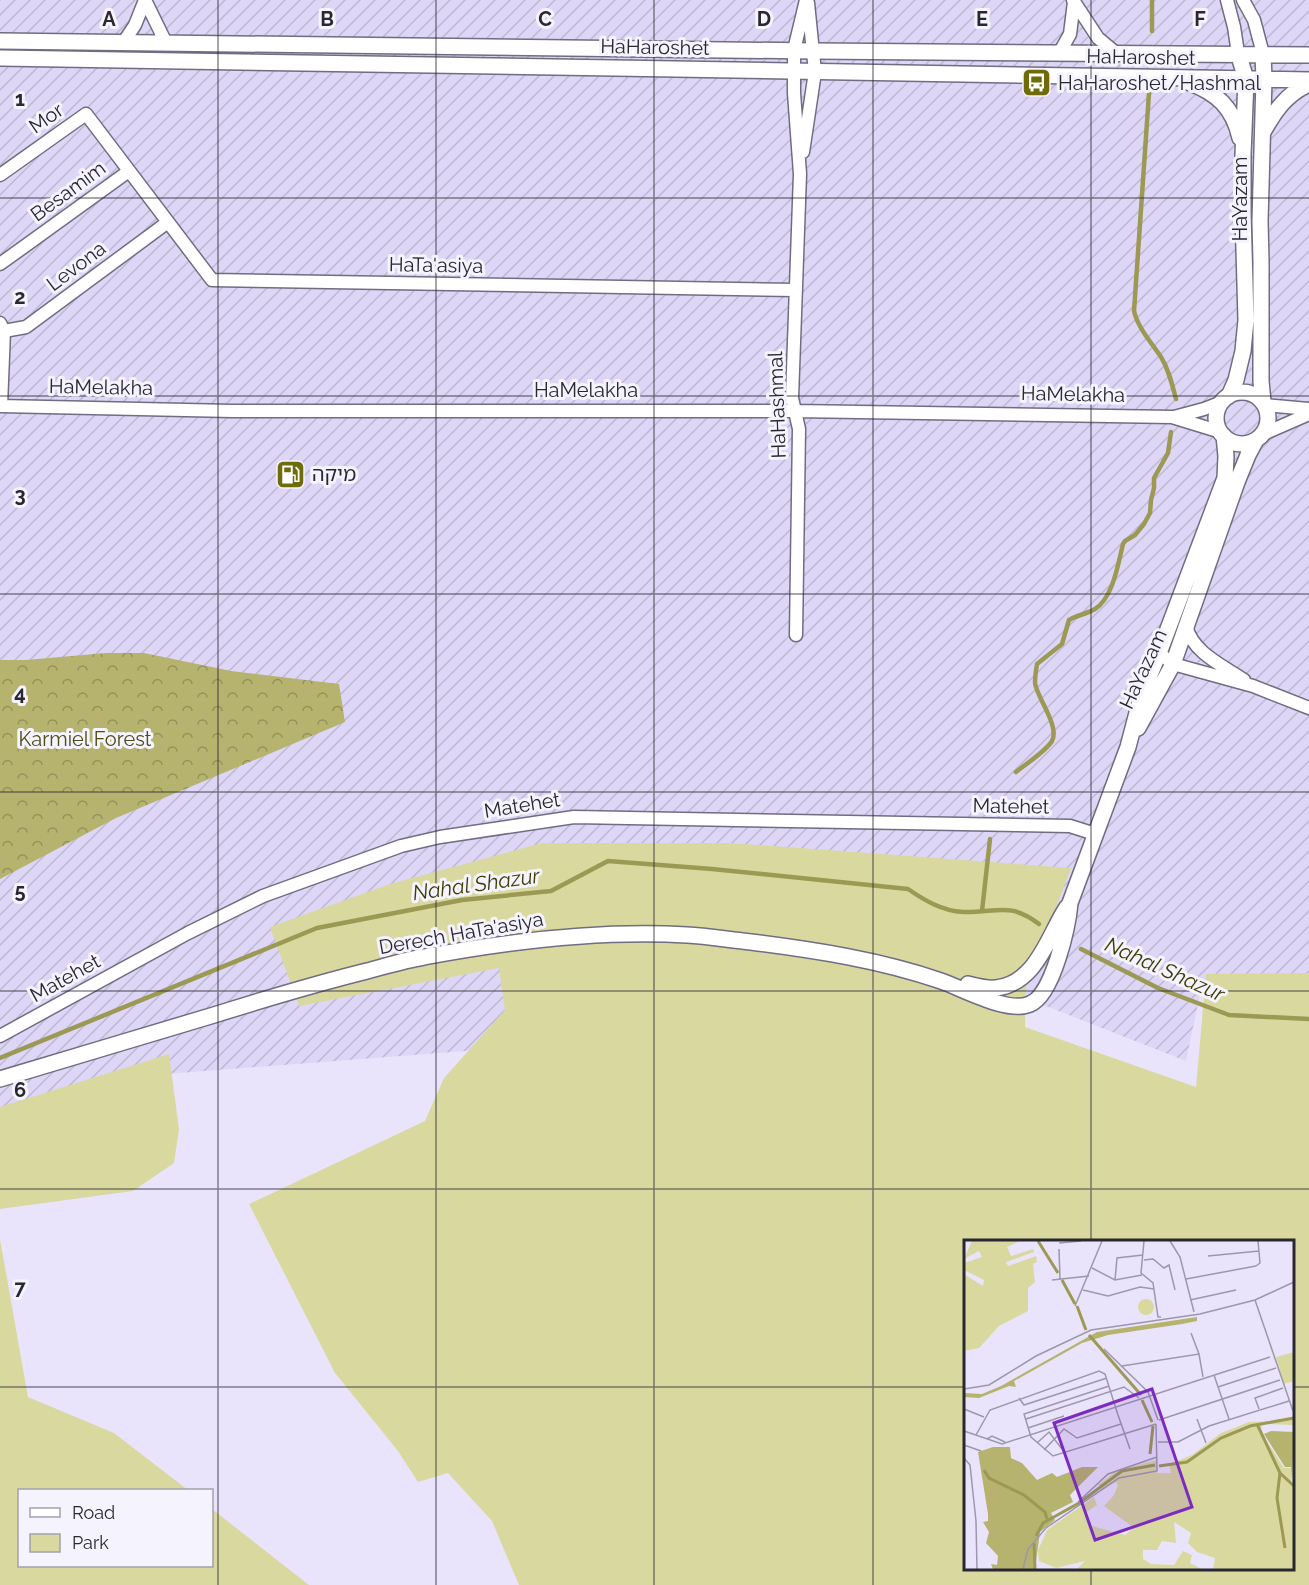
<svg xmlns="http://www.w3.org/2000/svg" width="1309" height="1585" font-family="Raleway,'Noto Sans Hebrew',sans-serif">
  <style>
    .industrial { fill: url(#industrial-furrows) }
    .green { fill: #d9d99f; fill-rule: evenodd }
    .forest { fill: url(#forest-crowns) }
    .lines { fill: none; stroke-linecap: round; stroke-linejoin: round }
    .stream { stroke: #9b9954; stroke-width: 4.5 }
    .minor-casing { stroke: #716c82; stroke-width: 15 }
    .tertiary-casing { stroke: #716c82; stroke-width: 18 }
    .minor { stroke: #fff; stroke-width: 12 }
    .tertiary { stroke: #fff; stroke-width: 15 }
    .grid { fill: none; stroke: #292730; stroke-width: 1.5; stroke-opacity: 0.55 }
    .labels { text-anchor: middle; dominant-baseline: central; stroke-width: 6; stroke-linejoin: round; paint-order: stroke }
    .street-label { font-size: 20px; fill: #292730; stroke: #f5f3fd }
    .poi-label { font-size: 20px; fill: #292730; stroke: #f5f3fd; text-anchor: start }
    .park-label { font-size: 20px; fill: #4e4c16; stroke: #f5f3fd }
    .water-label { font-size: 21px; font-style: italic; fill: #3f3d03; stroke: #f5f3fd }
    .inset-river { fill: none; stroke: #9b9954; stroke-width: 3 }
    .inset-road { fill: none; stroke: #9c98aa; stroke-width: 1.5 }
    .view { fill: #7b2cbf; fill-opacity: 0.15; stroke: #7b2cbf; stroke-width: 3 }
    .inset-edge { fill: none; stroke: #292730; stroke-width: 3 }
    .grid-label { font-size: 20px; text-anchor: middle; font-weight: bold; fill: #292730; stroke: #f5f3fd; stroke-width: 6; stroke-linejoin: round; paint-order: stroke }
  </style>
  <defs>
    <pattern id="industrial-furrows" width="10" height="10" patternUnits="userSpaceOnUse" patternTransform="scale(1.5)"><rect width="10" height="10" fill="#ddd6f6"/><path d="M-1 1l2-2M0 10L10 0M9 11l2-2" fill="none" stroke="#beb8d3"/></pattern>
    <pattern id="forest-crowns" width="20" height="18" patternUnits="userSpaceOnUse" patternTransform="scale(1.5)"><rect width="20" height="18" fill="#b5b36d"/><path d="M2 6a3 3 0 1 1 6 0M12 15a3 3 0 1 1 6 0" fill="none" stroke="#93925a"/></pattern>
  </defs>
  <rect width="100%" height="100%" fill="#e9e4fc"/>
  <path class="industrial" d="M 0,0 L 1309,0 L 1309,985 L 1236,985 L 1201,989 L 1186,1061 L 1046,1006 L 115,1078 L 0,1109 Z"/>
  <path class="green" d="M 542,843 L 730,843 L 1071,868 L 1026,986 L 1025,1027 L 1196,1087 L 1206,974 L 1309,973 L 1309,1585 L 519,1585 L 492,1521 L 448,1473 L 418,1482 L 398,1451 L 335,1373 L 249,1204 L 425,1121 L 444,1078 L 505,1010 L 499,968 L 299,1006 L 270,927 L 390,884 ZM 966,1242 L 1292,1242 L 1292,1568 L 966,1568 Z
    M 169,1054 L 179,1129 L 174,1163 L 133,1191 L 0,1209 L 0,1107 Z
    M 0,1239 L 28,1397 L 114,1433 L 188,1490 L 20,1490 L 20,1566 L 212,1566 L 212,1509 L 309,1585 L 0,1585 Z"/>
  <path class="forest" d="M 106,653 L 144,653 L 231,671 L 339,684 L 345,722 L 116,818 L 0,879 L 0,660 L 26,660 Z"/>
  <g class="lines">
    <path class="stream" d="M 1152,31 L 1152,0
      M 1149,93 L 1134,311 C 1138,328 1151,342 1161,357 C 1169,370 1172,384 1176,399
      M 1016,772 C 1026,764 1046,751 1052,741 C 1060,726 1037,698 1035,683 C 1035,677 1036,670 1037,664 L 1062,644 L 1069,620 C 1077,615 1087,614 1095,609 C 1113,598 1118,564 1123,544 L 1125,541 L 1135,535 L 1144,524 L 1150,513 L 1151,500 L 1154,488 L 1154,478 L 1168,453 L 1171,432
      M 982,911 L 990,839
      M 1081,949 L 1158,988 L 1229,1015 L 1309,1019
      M 0,1058 L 317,928 L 462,900 L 551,891 L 608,861 L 712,869 L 908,889 C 924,900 942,911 963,912 C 997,913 1009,901 1039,924"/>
    <defs>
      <path id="minor" d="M 145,0 L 166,43
        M 1073,0 L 1098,38 L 1116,53
        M 1227,0 L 1234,27 L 1238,53
        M 1243,0 L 1254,20 L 1263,54
        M 123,43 L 135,25 L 145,0
        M 1060,52 L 1070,34 L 1074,2
        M 803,152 L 815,72 L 808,3
        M 0,175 L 86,114 L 212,280 L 796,290
        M 0,264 L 129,171
        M 0,323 L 4,331 L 1,406
        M 4,331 L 26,327 L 168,222
        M 1265,405 L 1309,409
        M 0,406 L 232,411 L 795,411 L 1172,417 L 1221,432
        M 1174,417 L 1204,409 L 1222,402
        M 1263,434 L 1309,414
        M 1186,626 C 1193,653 1222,665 1244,680
        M 796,635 L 799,429 L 792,398 L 800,174 L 794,93 L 794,50 L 806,0
        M 1159,653 L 1173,664 L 1253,686 L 1309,708
        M 0,1036 L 188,933 L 263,896 L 401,846 L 440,837 L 574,817 L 1070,826 L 1095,834"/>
      <path id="tertiary" d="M 0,41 L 814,51 L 1309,55
        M 1263,54 L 1264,79 L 1260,221 L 1261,261 L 1261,381 L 1263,402
        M 0,58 C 436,63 873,74 1309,80
        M 1188,82 C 1217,93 1233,107 1240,138
        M 1263,132 C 1275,111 1286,94 1309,84
        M1216 418a26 26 0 1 1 52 0a26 26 0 1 1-52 0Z
        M 1229,396 L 1236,380 L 1243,351 L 1246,320 L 1243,213 L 1243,155 L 1246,79 L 1238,53
        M 1138,728 L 1173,664 L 1237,482 L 1248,455 L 1256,440
        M 968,984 C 976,986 987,989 996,988 C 1037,983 1048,936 1067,907
        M 0,1079 C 71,1058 143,1036 214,1015 C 265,999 315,984 367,971 C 386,966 405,960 424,957 C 509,941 600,930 687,935 C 708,936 730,940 751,942 C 815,950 880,960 941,981 C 964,989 1008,1014 1030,1004 C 1053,995 1068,926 1070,903 L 1128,747 L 1142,694 L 1159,653 L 1225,478 L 1226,456 L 1224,436"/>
    </defs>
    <use href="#minor" class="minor-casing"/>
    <use href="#tertiary" class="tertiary-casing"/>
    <use href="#minor" class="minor"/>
    <use href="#tertiary" class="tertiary"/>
  </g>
  <path class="grid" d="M 218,0 L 218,1585M 436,0 L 436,1585M 654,0 L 654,1585M 873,0 L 873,1585M 1091,0 L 1091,1242M 0,198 L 1309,198M 0,396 L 1309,396M 0,594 L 1309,594M 0,792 L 1309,792M 0,991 L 1309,991M 0,1189 L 1309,1189M 0,1387 L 966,1387M 1292,1387 L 1309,1387M 1091,1568 L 1091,1585"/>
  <defs>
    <symbol id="bus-square" viewBox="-11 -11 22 22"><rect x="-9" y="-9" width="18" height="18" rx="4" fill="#6e6b08" stroke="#f5f3fd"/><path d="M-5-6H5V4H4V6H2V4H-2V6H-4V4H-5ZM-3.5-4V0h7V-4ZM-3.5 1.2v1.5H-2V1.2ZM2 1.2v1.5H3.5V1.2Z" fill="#fff"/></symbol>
    <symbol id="fuel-square" viewBox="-11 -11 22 22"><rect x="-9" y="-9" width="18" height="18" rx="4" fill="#6e6b08" stroke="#f5f3fd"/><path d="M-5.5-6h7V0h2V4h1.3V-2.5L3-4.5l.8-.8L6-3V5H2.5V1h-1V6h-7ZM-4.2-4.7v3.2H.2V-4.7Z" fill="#fff"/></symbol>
  </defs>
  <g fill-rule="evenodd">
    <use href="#bus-square" x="1020" y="66" width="33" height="33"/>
    <use href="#fuel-square" x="274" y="458" width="33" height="33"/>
  </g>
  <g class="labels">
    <g class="street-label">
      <text transform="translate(655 47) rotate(1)">HaHaroshet</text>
      <text transform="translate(1141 57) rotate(1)">HaHaroshet</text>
      <text transform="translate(46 118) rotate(-35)">Mor</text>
      <text transform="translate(68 191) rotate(-36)">Besamim</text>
      <text transform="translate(1240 199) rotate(-90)">HaYazam</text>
      <text transform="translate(436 265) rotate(1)">HaTa'asiya</text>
      <text transform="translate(76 266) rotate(-37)">Levona</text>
      <text transform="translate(101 387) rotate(1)">HaMelakha</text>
      <text x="586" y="390">HaMelakha</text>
      <text transform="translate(1073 394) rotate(1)">HaMelakha</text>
      <text transform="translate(777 405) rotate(-92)">HaHashmal</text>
      <text transform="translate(1143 669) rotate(-65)">HaYazam</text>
      <text transform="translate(522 805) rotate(-9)">Matehet</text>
      <text transform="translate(1011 806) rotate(1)">Matehet</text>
      <text transform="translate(461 933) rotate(-10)">Derech HaTa'asiya</text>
      <text transform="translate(65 978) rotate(-29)">Matehet</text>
    </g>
    <g class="poi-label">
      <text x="1058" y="83">HaHaroshet/Hashmal</text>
      <text x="312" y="474">מיקה</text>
    </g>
    <g class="park-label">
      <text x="85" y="739">Karmiel Forest</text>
    </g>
    <g class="water-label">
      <text transform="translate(476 884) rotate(-8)">Nahal Shazur</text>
      <text transform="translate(1165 969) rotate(24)">Nahal Shazur</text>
    </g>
  </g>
  <g transform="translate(964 1240)">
    <rect width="330" height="330" fill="#e9e4fc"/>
    <path d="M 8,1 L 56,1 L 43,7 L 47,16 L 69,9 L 70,12 L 42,22 L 44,26 L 72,16 L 73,22 L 69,24 L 71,42 L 64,48 L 64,71 L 35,86 L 15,108 L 0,111 L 0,34 L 19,46 L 20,40 L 0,30 L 0,23 L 18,17 L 15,11 L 0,19 ZM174 67a8 8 0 1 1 16 0a8 8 0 1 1-16 0ZM 330,176 L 330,185 L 298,184 L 297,192 L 320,228 L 327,228 L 327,244 L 330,242 L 329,329 L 249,329 L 251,318 L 233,312 L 224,303 L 227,293 L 210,282 L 212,303 L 198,301 L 193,310 L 179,310 L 179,319 L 187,324 L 210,325 L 219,311 L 228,315 L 226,323 L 238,329 L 113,329 L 121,321 L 92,328 L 75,321 L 74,310 L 83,290 L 130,257 L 133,265 L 121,273 L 128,286 L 161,295 L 170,288 L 140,266 L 150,255 L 154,245 L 152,242 L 138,250 L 134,245 L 152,231 L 192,220 L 193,233 L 207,233 L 205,224 L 228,215 L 257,193 L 285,182 L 318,181 Z" fill="#d9d99f"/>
    <path d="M 233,77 L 233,81 L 218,84 L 144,95 L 118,103 L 50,141 L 52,147 L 45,146 L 15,158 L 0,157 L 0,153 L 18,154 L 37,146 L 133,92 ZM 307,191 L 330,192 L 328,243 L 327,227 L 321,227 L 300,194 ZM 29,207 L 46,207 L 47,218 L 58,223 L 73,240 L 88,233 L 93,237 L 118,227 L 134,227 L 106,255 L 109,262 L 87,273 L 91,280 L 76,292 L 71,329 L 29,329 L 27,324 L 33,325 L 34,316 L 22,303 L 25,292 L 19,282 L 24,281 L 24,274 L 14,212 Z" fill="#b5b36d"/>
    <path d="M 330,112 L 330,141 L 320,144 L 312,117 Z" fill="#d9d99f"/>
    <path class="inset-river" d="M 74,1 L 94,33M 98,40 L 111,64M 113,66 L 122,90M 125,95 L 177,155M 178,160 L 188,182M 293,184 L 316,233 L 330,246M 186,214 L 189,186M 195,226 L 223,222 L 257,198 L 286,186 L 330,178M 20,230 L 25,238 L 60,255 L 81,272 L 83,279M 316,233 L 313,258 L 321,308M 72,296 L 79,283 L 115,263 L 158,231 L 191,225M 70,303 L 71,329"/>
    <path class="inset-road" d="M 180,1 L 177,33 L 189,43 L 194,77 L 197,77M 206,1 L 216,17 L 230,72M 95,3 L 117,1M 95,9 L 96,39M 244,16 L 295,11M 180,20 L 189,19 L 200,28 L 205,25 L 211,50M 292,26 L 296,23 L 294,1M 128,28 L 151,40 L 178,35M 222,39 L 292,26M 88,40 L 125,36M 151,40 L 153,18 L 179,15M 119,50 L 144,56 L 176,47 L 190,49M 226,60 L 272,50M 291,60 L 329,171M 111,66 L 138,1M 227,93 L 235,114M 140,109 L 184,152 L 194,180M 158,126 L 235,114 L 239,137M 250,135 L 265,179M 145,146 L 60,174 L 67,197 L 89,216 L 192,184M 254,147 L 312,128M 0,149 L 25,145 L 72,116 L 127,90 L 236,74 L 291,60 L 330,42M 55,158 L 60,165 L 143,138M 0,169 L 20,177M 295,169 L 291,158 L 319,148M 154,175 L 166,209M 62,179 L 160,147 L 175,158M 233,179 L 242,203M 195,180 L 316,140M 64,188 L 100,176M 0,191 L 38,204 L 306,117M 12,195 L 26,170 L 135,131 L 141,134 L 154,175M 23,199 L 28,196 L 41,202M 194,202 L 214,202 L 245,186 L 325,161M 73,203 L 85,192 L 101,213M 0,205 L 17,211M 80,210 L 100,189 L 113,198 L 157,184M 0,218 L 6,225 L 12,281 L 13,329M 114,262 L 144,234 L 193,217M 59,329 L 64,309 L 82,288 L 155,238 L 193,231 L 192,184"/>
    <path class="view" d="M 188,149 L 228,267 L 131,300 L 90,183 Z"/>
    <rect width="330" height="330" class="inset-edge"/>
  </g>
  <g class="grid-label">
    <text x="109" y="26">A</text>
    <text x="327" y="26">B</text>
    <text x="545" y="26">C</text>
    <text x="764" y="26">D</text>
    <text x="982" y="26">E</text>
    <text x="1200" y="26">F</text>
    <text x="20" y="106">1</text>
    <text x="20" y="304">2</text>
    <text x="20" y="502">3</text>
    <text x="20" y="700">4</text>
    <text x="20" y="898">5</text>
    <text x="20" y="1097">6</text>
    <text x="20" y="1295">7</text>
  </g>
  <rect x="18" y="1489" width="195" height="78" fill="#f5f3fd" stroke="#a3a1ab" stroke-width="1.5"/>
  <rect x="30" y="1508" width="30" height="9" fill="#ffffff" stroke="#a3a1ab" stroke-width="1.5"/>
  <text x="72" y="1519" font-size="18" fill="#292730">Road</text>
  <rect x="30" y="1534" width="30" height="18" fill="#d9d99f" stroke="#a3a1ab" stroke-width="1.5"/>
  <text x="72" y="1549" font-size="18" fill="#292730">Park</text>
</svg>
